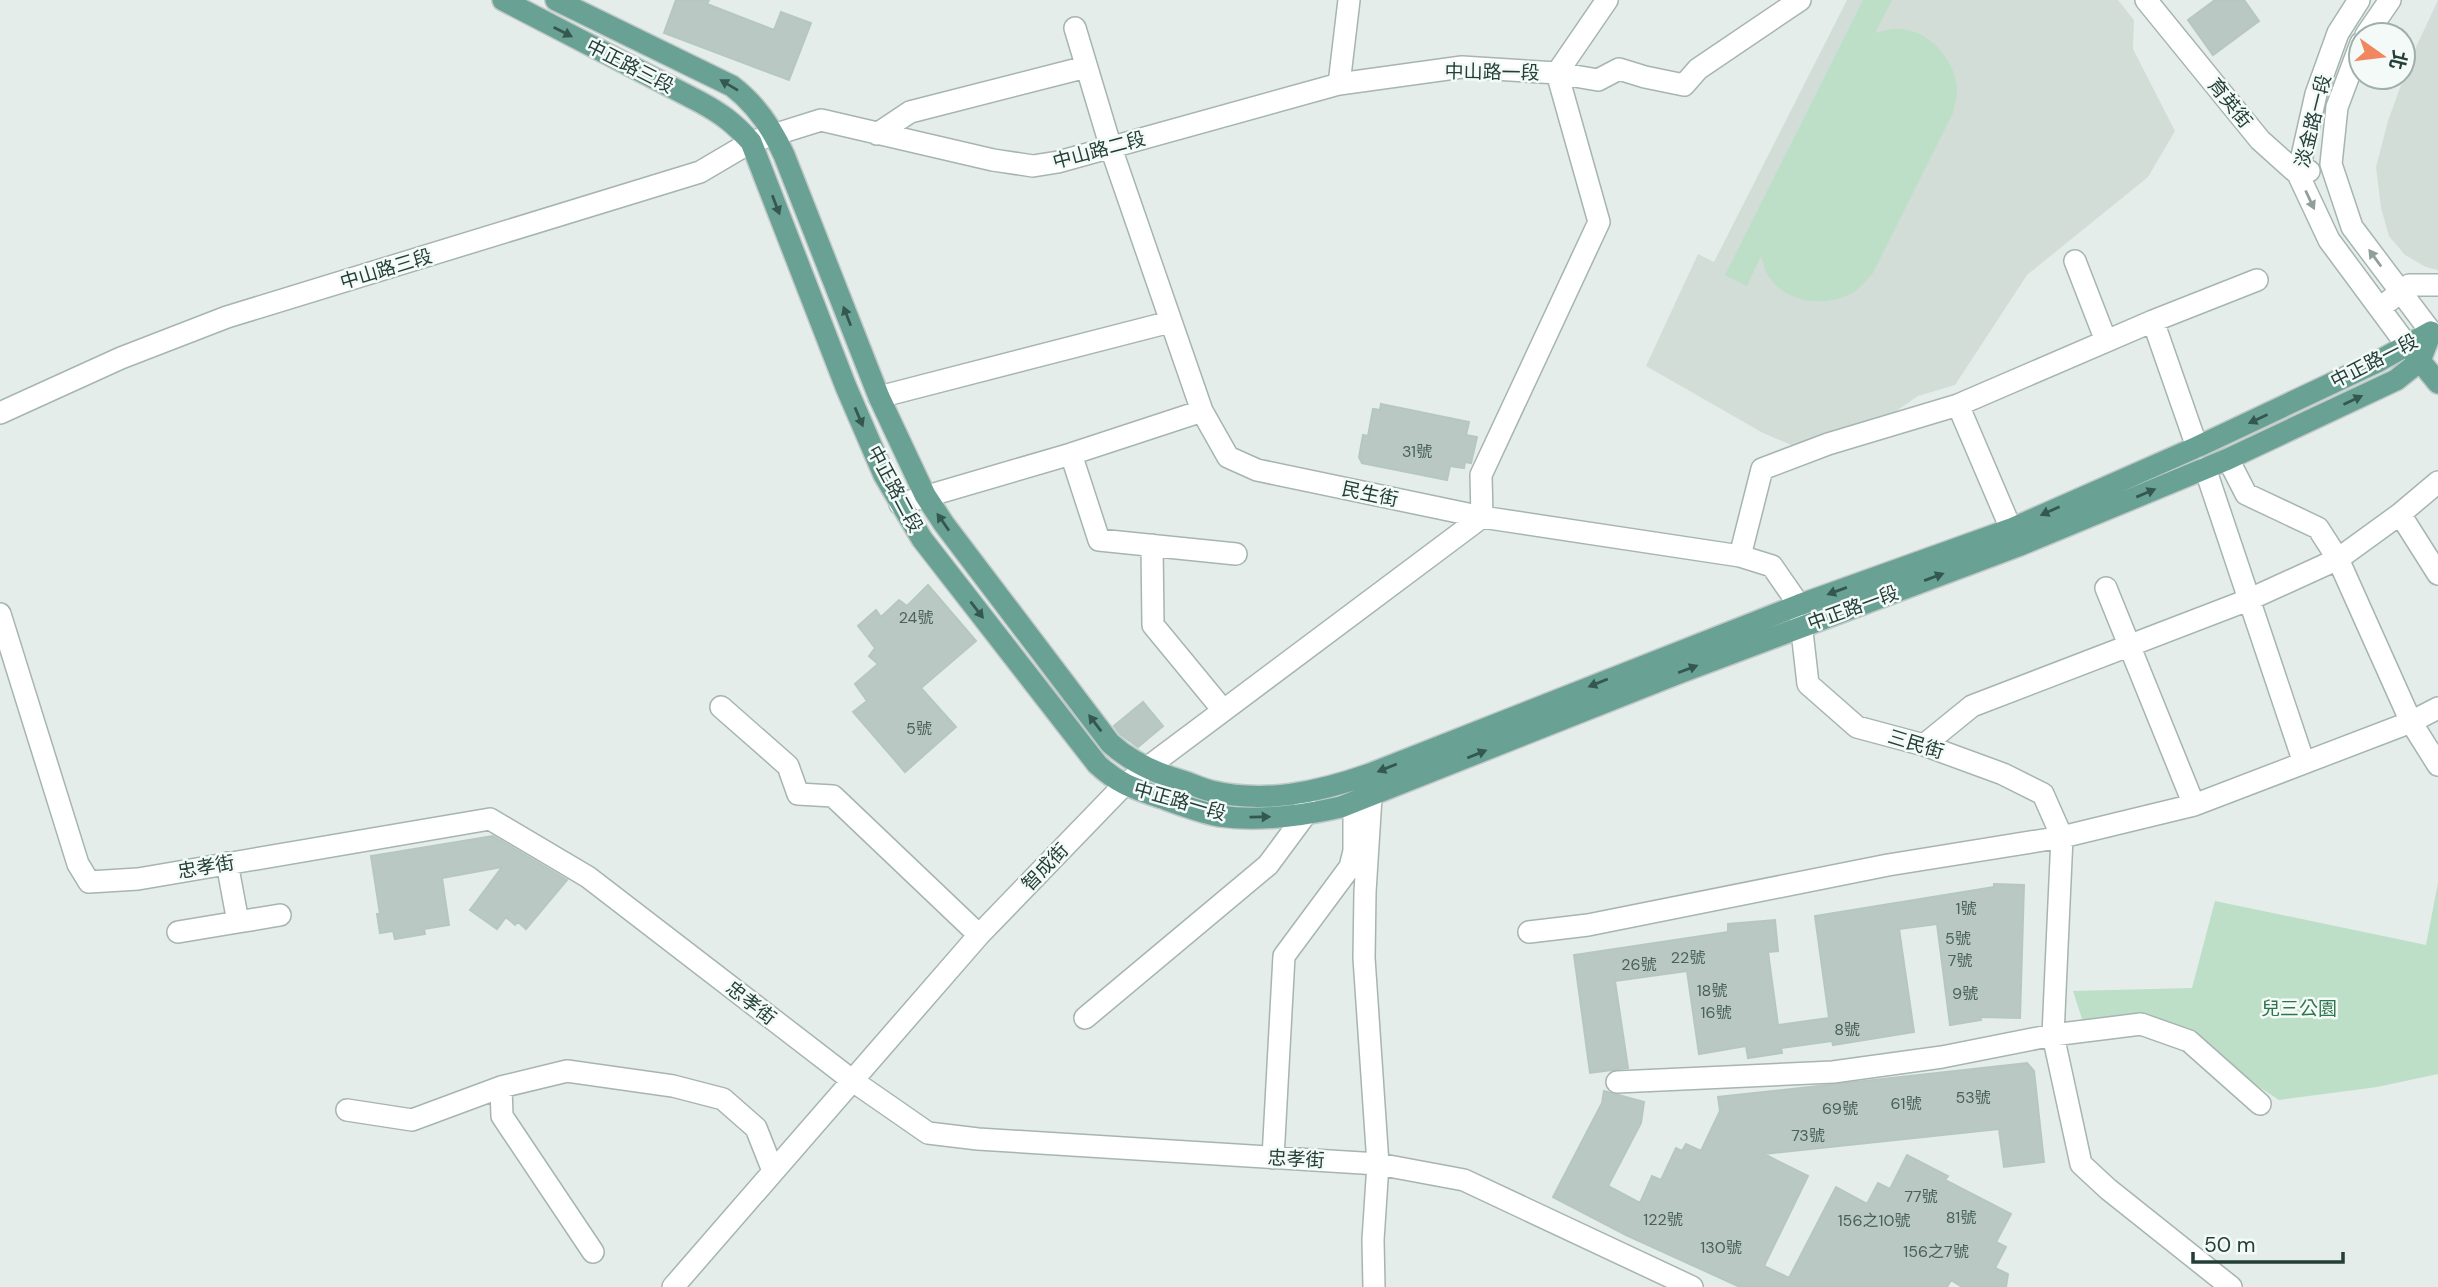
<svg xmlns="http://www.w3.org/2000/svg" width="2438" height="1287" font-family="'DM Sans','Noto Sans TC',sans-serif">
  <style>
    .built { fill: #d2ddd8 }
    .green { fill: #bddec7 }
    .building { fill: #b9c8c2; stroke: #b6c7c1; stroke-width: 2 }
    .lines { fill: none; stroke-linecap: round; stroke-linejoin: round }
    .minor-casing { stroke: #a6b5b0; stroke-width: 24 }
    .major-casing { stroke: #c1c9c7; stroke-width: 24 }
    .minor { stroke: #fff; stroke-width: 21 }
    .major { stroke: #69a295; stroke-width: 21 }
    .oneway { fill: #34584f }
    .oneway2 { fill: #919f9c }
    .labels { text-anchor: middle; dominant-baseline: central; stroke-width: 5; stroke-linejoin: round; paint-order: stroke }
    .number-label { font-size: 16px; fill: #48615a }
    .street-label { font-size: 19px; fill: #233f38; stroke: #f4faf7 }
    .park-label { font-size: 19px; fill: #2d764c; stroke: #f4faf7 }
  </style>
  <rect width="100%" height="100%" fill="#e4ede9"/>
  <path class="built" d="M 1847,0 L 2118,0 L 2134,20 L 2133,49 L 2175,131 L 2148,177 L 2027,275 L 1955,385 L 1918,396 L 1889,416 L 1796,447 L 1763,433 L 1646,366 L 1698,254 L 1714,262 Z
    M 2438,0 L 2438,270 L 2426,267 L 2405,255 L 2389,236 L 2381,208 L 2376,167 L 2388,121 L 2410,60 Z"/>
  <path class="green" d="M 1863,0 L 1892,0 L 1875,33 C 1881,32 1886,30 1892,29 C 1926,26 1956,58 1957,91 C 1957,98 1954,106 1953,113 L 1873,273 C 1868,278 1863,285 1858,289 C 1831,310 1782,304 1766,272 C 1764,267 1763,261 1761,256 L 1747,286 L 1725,275 Z
    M 2438,883 L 2438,1074 L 2377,1087 L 2279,1100 L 2189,1041 L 2085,1028 L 2073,991 L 2192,988 L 2215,901 L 2426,945 Z"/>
  <path class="building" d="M 676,0 L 709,0 L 707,4 L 774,30 L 781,12 L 811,23 L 789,80 L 664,33 Z
    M 2215,0 L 2244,0 L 2259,21 L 2213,55 L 2188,20 Z
    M 1381,404 L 1469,422 L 1466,435 L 1477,437 L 1471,463 L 1465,462 L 1464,468 L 1450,466 L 1447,480 L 1362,463 L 1359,457 L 1363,435 L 1368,436 L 1373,409 L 1380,410 Z
    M 928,585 L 976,641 L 921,688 L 956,727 L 905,772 L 853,712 L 867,701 L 855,684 L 878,664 L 869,656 L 875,648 L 858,626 L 876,610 L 881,617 L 899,600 L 907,606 Z
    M 1143,702 L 1163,726 L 1138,747 L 1120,734 L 1114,726 Z
    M 493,836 L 567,880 L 526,929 L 518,922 L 515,925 L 506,917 L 497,929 L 470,910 L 502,867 L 442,878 L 449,925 L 424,929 L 425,934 L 395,939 L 393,931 L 380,933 L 377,914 L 380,914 L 371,856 Z
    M 1994,884 L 2024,885 L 2020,1018 L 1980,1017 L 1981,1020 L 1950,1025 L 1937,924 L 1899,929 L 1914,1032 L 1833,1045 L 1832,1041 L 1781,1048 L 1782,1053 L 1748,1058 L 1746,1046 L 1699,1054 L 1687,971 L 1615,981 L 1628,1068 L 1590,1073 L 1574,955 L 1728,932 L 1728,924 L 1775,920 L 1778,951 L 1768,952 L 1778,1025 L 1829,1018 L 1815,916 L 1994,887 Z
    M 2027,1063 L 2034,1071 L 2044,1162 L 2004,1167 L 1999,1129 L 1764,1154 L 1808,1176 L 1764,1266 L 1789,1278 L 1836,1187 L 1867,1204 L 1878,1183 L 1890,1189 L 1907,1155 L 1948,1176 L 1945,1180 L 2011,1214 L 1996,1242 L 2006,1247 L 1995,1268 L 2008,1274 L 2006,1287 L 1962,1287 L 1951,1280 L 1947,1287 L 1740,1287 L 1626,1235 L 1553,1197 L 1602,1103 L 1604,1091 L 1644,1102 L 1641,1123 L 1608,1186 L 1640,1203 L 1652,1176 L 1661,1180 L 1676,1148 L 1682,1151 L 1686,1144 L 1701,1151 L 1720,1111 L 1718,1097 Z"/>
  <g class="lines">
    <defs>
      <path id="minor" d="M 2146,0 L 2260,140 L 2298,174 L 2309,171
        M 2359,0 L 2338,33 L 2316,94 L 2298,174 L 2329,240 L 2406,344
        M 1075,28 L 1111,148 L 1202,411 L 1228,457 L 1257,470 L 1482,517 L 1740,556 L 1772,566 L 1799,605 L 1808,684 L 1857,727 L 1924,745 L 2003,774 L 2043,794 L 2062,837 L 2053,1035 L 2081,1164 L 2108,1189 L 2231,1287
        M 2366,35 L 2390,0
        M 2361,43 L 2337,107 L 2331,164 L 2352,227 L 2431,332
        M 1339,84 L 1349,0
        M 877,134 L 910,112 L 1086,67
        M 2075,261 L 2106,341
        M 2389,301 L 2409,285 L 2438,285
        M 2153,321 L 2257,280
        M 879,397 L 1170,322
        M 1958,405 L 2011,529
        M 0,413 L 121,358 L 227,317 L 700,172 L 751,142 L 821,120 L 993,160 L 1033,166 L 1058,162 L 1339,84 L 1462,67 L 1557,73 L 1607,0
        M 1071,454 L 1099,540 L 1236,554
        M 2205,468 L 2304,763
        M 2438,482 L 2400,514 L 2338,559 L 2411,722 L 2438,765
        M 900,504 L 1071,454 L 1202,411
        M 2400,514 L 2438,574
        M 1482,517 L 1481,475 L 1599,222 L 1557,73 L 1598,80 L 1619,69 L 1645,77 L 1684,85 L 1698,69 L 1800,0
        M 1152,545 L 1153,625 L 1223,710
        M 1740,556 L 1762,469 L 1828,444 L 1958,405 L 2153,321 L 2197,447
        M 2106,588 L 2194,805
        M 0,614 L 78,864 L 89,882 L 138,879 L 490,819 L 588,877 L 853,1081 L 928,1133 L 978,1139 L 1378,1164 L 1464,1180 L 1692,1287
        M 721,707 L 788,766 L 798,794 L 833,796 L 979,935
        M 1924,745 L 1972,706 L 2248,600 L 2338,559 L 2318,528 L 2246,494 L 2228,459
        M 1371,797 L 1365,892 L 1364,958 L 1378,1164 L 1373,1240 L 1374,1287
        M 227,863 L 238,922 L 280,915
        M 178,932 L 238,922
        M 1529,932 L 1588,925 L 1888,865 L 2062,837 L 2194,805 L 2411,722 L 2438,708
        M 1085,1018 L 1268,865 L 1305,815 L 1305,799
        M 1617,1082 L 1833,1072 L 1942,1057 L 2053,1035 L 2141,1024 L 2189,1041 L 2260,1104
        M 501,1087 L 502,1116 L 593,1252
        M 347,1110 L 412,1120 L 501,1087 L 567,1071 L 673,1086 L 723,1099 L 756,1128 L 773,1171
        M 1273,1158 L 1284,956 L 1350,867 L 1354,851 L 1354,803
        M 673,1287 L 979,935 L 1124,785 L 1482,517"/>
      <path id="major" d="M 503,0 L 700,102 C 722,114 734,123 751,142 L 846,387 L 884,475 L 922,539 L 1097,764 C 1118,784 1135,789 1162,798 C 1181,805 1199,812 1219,816 C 1259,822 1301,816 1341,807 L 1679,673 L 2018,546 L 2228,459 L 2396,380 L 2420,361 L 2431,332
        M 556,0 L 732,86 C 757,105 772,128 784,155 L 879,397 L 925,495 L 944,524 L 1110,743 C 1132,763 1157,774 1186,782 C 1194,785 1202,789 1211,791 C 1265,804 1319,792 1370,774 L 1799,605 L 2011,529 L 2197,447 L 2377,362 L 2431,332
        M 2412,351 L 2438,383"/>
    </defs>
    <use href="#minor" class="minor-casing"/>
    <use href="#major" class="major-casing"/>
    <use href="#minor" class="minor"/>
    <use href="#major" class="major"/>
  </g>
  <defs><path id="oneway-solid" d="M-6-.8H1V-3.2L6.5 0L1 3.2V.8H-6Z" transform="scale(1.75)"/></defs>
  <g class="oneway">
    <use href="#oneway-solid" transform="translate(563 32) rotate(27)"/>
    <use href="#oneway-solid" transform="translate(729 85) rotate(-149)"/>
    <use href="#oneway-solid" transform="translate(776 205) rotate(69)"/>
    <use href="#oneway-solid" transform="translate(847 316) rotate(-111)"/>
    <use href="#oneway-solid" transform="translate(2353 400) rotate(-25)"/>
    <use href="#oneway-solid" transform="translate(859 417) rotate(67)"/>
    <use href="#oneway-solid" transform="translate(2258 419) rotate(155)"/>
    <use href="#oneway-solid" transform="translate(2146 493) rotate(-23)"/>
    <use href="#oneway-solid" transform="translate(2050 511) rotate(156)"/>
    <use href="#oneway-solid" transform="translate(943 522) rotate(-125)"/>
    <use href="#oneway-solid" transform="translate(1934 577) rotate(-20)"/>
    <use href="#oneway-solid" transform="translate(1837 591) rotate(160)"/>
    <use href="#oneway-solid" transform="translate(977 610) rotate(52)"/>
    <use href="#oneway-solid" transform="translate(1688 669) rotate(-21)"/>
    <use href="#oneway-solid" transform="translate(1598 683) rotate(158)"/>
    <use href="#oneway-solid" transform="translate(1095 723) rotate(-127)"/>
    <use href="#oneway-solid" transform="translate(1477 754) rotate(-22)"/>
    <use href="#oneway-solid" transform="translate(1387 768) rotate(158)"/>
    <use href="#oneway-solid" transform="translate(1260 817) rotate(-1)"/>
  </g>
  <g class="oneway2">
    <use href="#oneway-solid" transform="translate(2310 200) rotate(65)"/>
    <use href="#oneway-solid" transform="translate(2375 258) rotate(-126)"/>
  </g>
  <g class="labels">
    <g class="number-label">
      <text x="1417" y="451">31號</text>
      <text x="916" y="617">24號</text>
      <text x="919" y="728">5號</text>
      <text x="1966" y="908">1號</text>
      <text x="1958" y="938">5號</text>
      <text x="1688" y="957">22號</text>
      <text x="1960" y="960">7號</text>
      <text x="1639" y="964">26號</text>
      <text x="1712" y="990">18號</text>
      <text x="1965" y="993">9號</text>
      <text x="1716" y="1012">16號</text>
      <text x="1847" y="1029">8號</text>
      <text x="1973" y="1097">53號</text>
      <text x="1906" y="1103">61號</text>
      <text x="1840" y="1108">69號</text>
      <text x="1808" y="1135">73號</text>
      <text x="1921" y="1196">77號</text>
      <text x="1961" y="1217">81號</text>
      <text x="1663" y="1219">122號</text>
      <text x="1874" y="1220">156之10號</text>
      <text x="1721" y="1247">130號</text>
      <text x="1936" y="1251">156之7號</text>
    </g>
    <g class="street-label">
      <text transform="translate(630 66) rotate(27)">中正路三段</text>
      <text transform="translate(1492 72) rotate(1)">中山路一段</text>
      <text transform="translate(2230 103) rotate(51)">育英街</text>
      <text transform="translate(2313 121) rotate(-76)">淡金路一段</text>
      <text transform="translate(1099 150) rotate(-15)">中山路二段</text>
      <text transform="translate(386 269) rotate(-17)">中山路三段</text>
      <text transform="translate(2374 361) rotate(-27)">中正路一段</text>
      <text transform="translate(895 489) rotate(62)">中正路二段</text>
      <text transform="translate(1370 494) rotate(12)">民生街</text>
      <text transform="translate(1853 608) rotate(-20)">中正路一段</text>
      <text transform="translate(1916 744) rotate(17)">三民街</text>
      <text transform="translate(1180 801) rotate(16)">中正路一段</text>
      <text transform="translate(206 867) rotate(-10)">忠孝街</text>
      <text transform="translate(1045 867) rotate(-46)">智成街</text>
      <text transform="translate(751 1003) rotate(38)">忠孝街</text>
      <text transform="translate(1296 1159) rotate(3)">忠孝街</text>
    </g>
    <g class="park-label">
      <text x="2299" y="1008">兒三公園</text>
    </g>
  </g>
  <g transform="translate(2382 56) rotate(104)"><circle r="33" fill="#f4faf7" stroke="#a0afab" stroke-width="2"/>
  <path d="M0-5L12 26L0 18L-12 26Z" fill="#f1875e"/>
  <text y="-10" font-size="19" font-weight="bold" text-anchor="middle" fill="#233f38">北</text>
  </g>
  <path d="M2193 1252v10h150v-10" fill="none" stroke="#233f38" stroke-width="3.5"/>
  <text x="2204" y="1252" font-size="21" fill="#233f38" stroke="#f4faf7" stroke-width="5" paint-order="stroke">50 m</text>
</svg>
